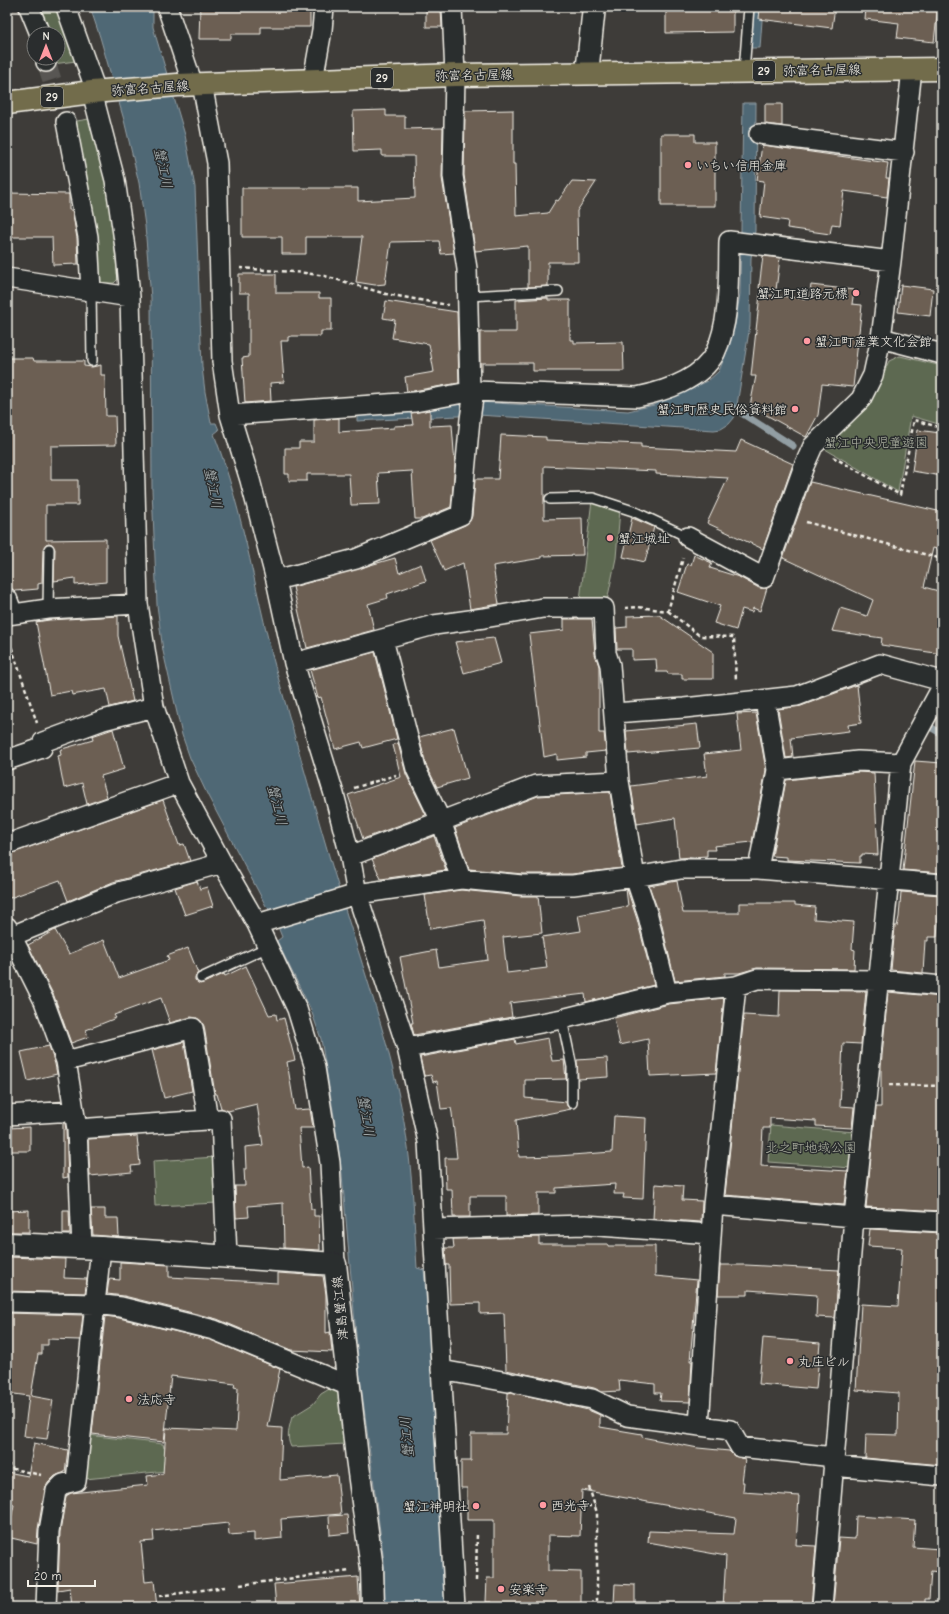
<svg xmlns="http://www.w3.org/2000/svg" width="949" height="1614" font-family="'Comic Neue','Klee One',sans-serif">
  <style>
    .green { fill: #5d6951; stroke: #a8ad9c }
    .water { fill: #506775; stroke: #929ea3 }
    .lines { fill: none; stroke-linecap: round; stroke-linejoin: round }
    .stream { stroke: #929ea3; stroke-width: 7 }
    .building { fill: #6c5e53; stroke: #f4f1e8 }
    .minor-tunnel { stroke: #595753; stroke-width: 19; stroke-dasharray: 19 10; stroke-linecap: butt }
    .service-casing { stroke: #f4f1e8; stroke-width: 12 }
    .minor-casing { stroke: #f4f1e8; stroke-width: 22 }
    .secondary-casing { stroke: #f4f1e8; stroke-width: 25 }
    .primary-casing { stroke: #f4f1e8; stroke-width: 25 }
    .path { stroke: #f4f1e8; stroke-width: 2.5; stroke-dasharray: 4 3; stroke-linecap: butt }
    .service { stroke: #2a2d2e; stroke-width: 9 }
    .minor { stroke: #2a2d2e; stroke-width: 19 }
    .secondary { stroke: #2a2d2e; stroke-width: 22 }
    .primary { stroke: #726c4b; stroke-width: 22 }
    .poi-dot { fill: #ff9aa2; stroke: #2a2d2e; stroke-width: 1.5 }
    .labels { text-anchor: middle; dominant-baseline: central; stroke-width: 3; stroke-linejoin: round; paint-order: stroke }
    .shield { fill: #2a2d2e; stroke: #b7b6b0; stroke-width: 1 }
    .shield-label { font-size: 12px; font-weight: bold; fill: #f4f1e8 }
    .street-label { font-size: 13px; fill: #f4f1e8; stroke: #2a2d2e }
    .poi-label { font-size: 13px; fill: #f4f1e8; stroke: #2a2d2e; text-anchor: start }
    .park-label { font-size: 13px; fill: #b0b4a4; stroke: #2a2d2e }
    .water-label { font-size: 14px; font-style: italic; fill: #b2baba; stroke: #2a2d2e }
  </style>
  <rect width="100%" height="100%" fill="#3e3c39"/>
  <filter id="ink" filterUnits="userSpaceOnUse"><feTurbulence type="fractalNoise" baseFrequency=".025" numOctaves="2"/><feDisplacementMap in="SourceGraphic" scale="8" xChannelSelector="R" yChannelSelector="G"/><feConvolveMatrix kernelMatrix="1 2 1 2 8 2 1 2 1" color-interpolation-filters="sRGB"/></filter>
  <g filter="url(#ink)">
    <path class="green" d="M 37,7 L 58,7 L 76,61 L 53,64 L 52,58 L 58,58 L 58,34 L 47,34 Z
      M 89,119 L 107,184 L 118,279 L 114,283 L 97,283 L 71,122 Z
      M 900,356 L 942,366 L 942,425 L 911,416 L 898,492 L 825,449 L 867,407 L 889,361 Z
      M 592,500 L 620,509 L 616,558 L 607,601 L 580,600 Z
      M 771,1125 L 855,1132 L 852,1168 L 768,1162 Z
      M 217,1157 L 218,1203 L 155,1206 L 153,1161 Z
      M 331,1388 L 338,1388 L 345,1444 L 291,1447 C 286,1437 289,1428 292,1417 L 313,1404 L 321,1394 Z
      M 88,1435 L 163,1444 L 164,1448 L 178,1448 L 219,1466 L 85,1479 Z"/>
    <path class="water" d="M 90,7 L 153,7 L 153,27 L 185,135 L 195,187 L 202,367 L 205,392 L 211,423 L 216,423 L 219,430 L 214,434 C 245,515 256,601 280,684 C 301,759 322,834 345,909 C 368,983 394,1057 406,1134 C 413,1178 414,1223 417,1268 L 424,1270 L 438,1445 L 448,1607 L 385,1607 L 384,1562 L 359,1369 L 342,1174 L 334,1116 L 321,1039 L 311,1010 L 277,941 L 282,937 L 272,912 L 266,906 L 208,796 L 190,758 L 182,735 L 163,651 L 157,605 L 152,490 L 151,298 L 145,226 L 139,183 L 124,120 L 100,37 Z
      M 754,7 L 763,7 L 760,48 L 751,48 Z
      M 743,103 L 756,103 L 755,231 L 751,258 L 750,325 L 736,411 L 734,418 L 729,424 L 721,429 L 714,430 L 478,415 L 357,421 L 357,411 L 478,402 L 628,411 L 654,405 L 708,381 L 719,371 L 725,356 L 735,325 L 740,294 Z"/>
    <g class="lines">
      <path class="stream" d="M 729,405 L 793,446
        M 932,728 L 942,734"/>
    </g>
    <path class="building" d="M 200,7 L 310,7 L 310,27 L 261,27 L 261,34 L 231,34 L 231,39 L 199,39 Z
      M 666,7 L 733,7 L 733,32 L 666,33 Z
      M 760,7 L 835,7 L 832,28 L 759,19 Z
      M 866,7 L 938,7 L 934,42 L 897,38 L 899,23 L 865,19 Z
      M 426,10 L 441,10 L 442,27 L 426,27 Z
      M 765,104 L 782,104 L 782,126 L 765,124 Z
      M 386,110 L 386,116 L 405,116 L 405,129 L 443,128 L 442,178 L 454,253 L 441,254 L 439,241 L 391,242 L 385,284 L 375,285 L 356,282 L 362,237 L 306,237 L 306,254 L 282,254 L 282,237 L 242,237 L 242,188 L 358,188 L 358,201 L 415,198 L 414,156 L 382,156 L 382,150 L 354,151 L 353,111 Z
      M 513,110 L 513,164 L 515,164 L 516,216 L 548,213 L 556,200 L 558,201 L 572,181 L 596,182 L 577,211 L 578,262 L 548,262 L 548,286 L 528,287 L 528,246 L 475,251 L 464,175 L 465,111 Z
      M 661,134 L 695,134 L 695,142 L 715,142 L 715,206 L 661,206 Z
      M 762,145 L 888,163 L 886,178 L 889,178 L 887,197 L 844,191 L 840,225 L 832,224 L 830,234 L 787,228 L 788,221 L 760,217 L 764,181 L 757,180 Z
      M 7,193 L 69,194 L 69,210 L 72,210 L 77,238 L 78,264 L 53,265 L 52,237 L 10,237 L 10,233 L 7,233 Z
      M 763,256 L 780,258 L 776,290 L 759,288 Z
      M 239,274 L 276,274 L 276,293 L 319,293 L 319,298 L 331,298 L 331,331 L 321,331 L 321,336 L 292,336 L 288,337 L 288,341 L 281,341 L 284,382 L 270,383 L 271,401 L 245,403 L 242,358 L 249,357 L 249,293 L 239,293 Z
      M 811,285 L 854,290 L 852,304 L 862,305 L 853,387 L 822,384 L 818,415 L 806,437 L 750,406 L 756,376 L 751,376 L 760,294 L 809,299 Z
      M 901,285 L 933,289 L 930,316 L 898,312 Z
      M 548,298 L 548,300 L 570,300 L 570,340 L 574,340 L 574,343 L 623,342 L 624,371 L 533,371 L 533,363 L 482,363 L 482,371 L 480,371 L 480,332 L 516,332 L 516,300 Z
      M 386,301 L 457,312 L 459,383 L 407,392 L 405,377 L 434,372 L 429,344 L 392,338 L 395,320 L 383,318 Z
      M 7,358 L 33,358 L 34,361 L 84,361 L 84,366 L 92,367 L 101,365 L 101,375 L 105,375 L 106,416 L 115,416 L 116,445 L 51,446 L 51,480 L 78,480 L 78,505 L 46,505 L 46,540 L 106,539 L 106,582 L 75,585 L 75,578 L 54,581 L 55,549 L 52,544 L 49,543 L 46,544 L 43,549 L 42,583 L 38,584 L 38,589 L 15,591 L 7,587 Z
      M 430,410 L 430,426 L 452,425 L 455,465 L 451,507 L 422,519 L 415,519 L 412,471 L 378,473 L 380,504 L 351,505 L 349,474 L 307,474 L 307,481 L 289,481 L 289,474 L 285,474 L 285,448 L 299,448 L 299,442 L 314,442 L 314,420 L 339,418 L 339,432 L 394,428 L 394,426 L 413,425 L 411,413 Z
      M 918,430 L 940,433 L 939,439 L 942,440 L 942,476 L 912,471 Z
      M 501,435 L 546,437 L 546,440 L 641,444 L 641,447 L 736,452 L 741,440 L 793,464 L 763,549 L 707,523 L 728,478 L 656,474 L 656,471 L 544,466 L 544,519 L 582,518 L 583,555 L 542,556 L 542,558 L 493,566 L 499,604 L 470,609 L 463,563 L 444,571 L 430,540 L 465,525 L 470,521 L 472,516 L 475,479 L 498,479 Z
      M 810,482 L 942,512 L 942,550 L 933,548 L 924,587 L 942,592 L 942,654 L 881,645 L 882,638 L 832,631 L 840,608 L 867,616 L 873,600 L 783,558 Z
      M 632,518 L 654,527 L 645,562 L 623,557 Z
      M 694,555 L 712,563 L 710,568 L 739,577 L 759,588 L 767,588 L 760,611 L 753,608 L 752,612 L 742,609 L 736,630 L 714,623 L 720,606 L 678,592 L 687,564 L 691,565 Z
      M 395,558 L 399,573 L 421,564 L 426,581 L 387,594 L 388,598 L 368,604 L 374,630 L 307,648 L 293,587 Z
      M 659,615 L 713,652 L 713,679 L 682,679 L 682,674 L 668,674 L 667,672 L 657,672 L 656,659 L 632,660 L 632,649 L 617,649 L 616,628 L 627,627 L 627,616 Z
      M 118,616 L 118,636 L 133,701 L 110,707 L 106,689 L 72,695 L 71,691 L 50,695 L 36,622 L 49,620 Z
      M 564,619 L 592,619 L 595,654 L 599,666 L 599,733 L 604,733 L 606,751 L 586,753 L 586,757 L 557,760 L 557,754 L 544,757 L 529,634 L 564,630 Z
      M 494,638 L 501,663 L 464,673 L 455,642 Z
      M 375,652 L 397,739 L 363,748 L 361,742 L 335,749 L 321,697 L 318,698 L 310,670 Z
      M 857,685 L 861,723 L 848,725 L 849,731 L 791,738 L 793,757 L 786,758 L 778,709 L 801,706 Z
      M 756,713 L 766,770 L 752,842 L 714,846 L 715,850 L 707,850 L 707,856 L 679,858 L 675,818 L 637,824 L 631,786 L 707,776 L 704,754 L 741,750 L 737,714 Z
      M 697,724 L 700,748 L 628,754 L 626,731 Z
      M 454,728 L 468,778 L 437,787 L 426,765 L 419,737 Z
      M 113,729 L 124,769 L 101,776 L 107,797 L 87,804 L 82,783 L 64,788 L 58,756 L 61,755 L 60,750 L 62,749 L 93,740 L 92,736 Z
      M 398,743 L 406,774 L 426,815 L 363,839 L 348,795 L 401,777 L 393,745 Z
      M 915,761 L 942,763 L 942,862 L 941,873 L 903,870 Z
      M 858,772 L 874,773 L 878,855 L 862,854 L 862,856 L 860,856 L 860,863 L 787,860 L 787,857 L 772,856 L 786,780 Z
      M 610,792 L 622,868 L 572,874 L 523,874 L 469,869 L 455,828 L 538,796 Z
      M 163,800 L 179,845 L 184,844 L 190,861 L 113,882 L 68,901 L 60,880 L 7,899 L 7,855 Z
      M 434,836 L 446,870 L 381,879 L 372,859 Z
      M 197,881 L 200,889 L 207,887 L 213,906 L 185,915 L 175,888 Z
      M 677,881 L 683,913 L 739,913 L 739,903 L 795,903 L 795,905 L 815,907 L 814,919 L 854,922 L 852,949 L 855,950 L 854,969 L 757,968 L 739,973 L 725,973 L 725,976 L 675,981 L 659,913 L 649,886 Z
      M 626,889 L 627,889 L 637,919 L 654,985 L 586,1002 L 585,994 L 510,1003 L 512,1017 L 414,1035 L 411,1023 L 413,1023 L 400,957 L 436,950 L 439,967 L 488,960 L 483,920 L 430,929 L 425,895 L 461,890 L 521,896 L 538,896 L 542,933 L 503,937 L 507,973 L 547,968 L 542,937 L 581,931 L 578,915 L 628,906 Z
      M 901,892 L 940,895 L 937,937 L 928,937 L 928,941 L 925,941 L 923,973 L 891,970 L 895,926 L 897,926 L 899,917 Z
      M 55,930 L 69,954 L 104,940 L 119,978 L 169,960 L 167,956 L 188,948 L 198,973 L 195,977 L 195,980 L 200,984 L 224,974 L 225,976 L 246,966 L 269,1015 L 276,1014 L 277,1020 L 284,1018 L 295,1060 L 287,1062 L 295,1110 L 310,1109 L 313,1128 L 299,1128 L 302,1168 L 308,1167 L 311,1209 L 314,1209 L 314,1216 L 319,1216 L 320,1250 L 284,1248 L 283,1203 L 248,1206 L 249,1217 L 236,1218 L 235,1186 L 245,1186 L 244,1169 L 246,1169 L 245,1147 L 263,1145 L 257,1104 L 228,1111 L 221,1108 L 217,1094 L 215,1094 L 204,1026 L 201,1021 L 197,1018 L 191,1017 L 170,1023 L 161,998 L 114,1015 L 116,1018 L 86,1030 L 88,1037 L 71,1043 L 54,996 L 28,945 Z
      M 780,990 L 866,991 L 861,1044 L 843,1043 L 840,1106 L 854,1107 L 852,1128 L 816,1126 L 816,1121 L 770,1118 L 770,1128 L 763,1128 L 761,1166 L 848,1171 L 844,1205 L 725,1195 L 744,1015 L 779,1017 Z
      M 888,992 L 942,997 L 939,1044 L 942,1044 L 942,1211 L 866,1207 L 876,1107 L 881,1107 L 881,1066 Z
      M 724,998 L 716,1073 L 650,1076 L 648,1039 L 620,1045 L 614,1018 L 669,1004 Z
      M 548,1038 L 552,1061 L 564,1060 L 566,1079 L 525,1080 L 525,1098 L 566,1102 L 567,1106 L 571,1109 L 516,1120 L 519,1157 L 558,1156 L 612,1152 L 614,1116 L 646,1118 L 643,1199 L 623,1198 L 624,1194 L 614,1194 L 615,1184 L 556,1188 L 556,1193 L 538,1193 L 538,1215 L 506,1216 L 506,1196 L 470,1196 L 470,1217 L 453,1217 L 452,1189 L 446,1189 L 445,1158 L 457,1158 L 452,1113 L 451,1108 L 441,1109 L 437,1081 L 433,1082 L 431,1075 L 424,1076 L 420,1057 L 515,1039 L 516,1044 Z
      M 184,1042 L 192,1091 L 164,1098 L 152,1050 Z
      M 49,1046 L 55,1064 L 57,1074 L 28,1081 L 21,1052 Z
      M 607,1058 L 608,1077 L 578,1079 L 577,1060 Z
      M 63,1123 L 65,1123 L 66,1130 L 68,1177 L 63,1178 Z
      M 30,1127 L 30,1151 L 7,1151 L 7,1128 Z
      M 137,1136 L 140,1165 L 131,1166 L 132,1172 L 90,1176 L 88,1139 Z
      M 655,1184 L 683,1186 L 682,1200 L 702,1201 L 701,1222 L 653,1219 Z
      M 91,1209 L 105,1209 L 105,1218 L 118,1218 L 119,1237 L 93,1235 Z
      M 29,1210 L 29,1232 L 7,1232 L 7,1211 Z
      M 63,1210 L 69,1210 L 70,1234 L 63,1234 Z
      M 870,1229 L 942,1233 L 942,1465 L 865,1458 L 866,1434 L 898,1435 L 899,1393 L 856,1390 L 861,1304 L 898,1306 L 902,1248 L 868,1246 Z
      M 539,1237 L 539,1244 L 608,1244 L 608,1246 L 655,1246 L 655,1276 L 697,1280 L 690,1361 L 692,1361 L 690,1402 L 660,1401 L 661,1393 L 655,1393 L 655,1384 L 619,1380 L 620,1391 L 602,1392 L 594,1388 L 506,1370 L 504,1313 L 480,1314 L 480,1303 L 450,1304 L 449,1265 L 446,1265 L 445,1248 L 454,1248 L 453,1239 Z
      M 7,1257 L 65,1259 L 64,1278 L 87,1279 L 85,1293 L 7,1291 Z
      M 120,1262 L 169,1265 L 169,1277 L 278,1283 L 278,1273 L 323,1276 L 326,1294 L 326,1333 L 330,1332 L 332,1352 L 291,1350 L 217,1319 L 124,1296 L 107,1294 L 109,1279 L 120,1280 Z
      M 720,1265 L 746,1265 L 839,1270 L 835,1318 L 816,1317 L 817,1295 L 748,1290 L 748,1295 L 718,1295 Z
      M 7,1313 L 83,1315 L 80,1340 L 48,1339 L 48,1345 L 42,1345 L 42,1354 L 38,1354 L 31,1396 L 53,1400 L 47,1439 L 24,1436 L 29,1396 L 7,1393 Z
      M 105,1316 L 119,1318 L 211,1340 L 280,1369 L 268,1427 L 282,1428 L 280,1480 L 337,1475 L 341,1514 L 281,1519 L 282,1538 L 254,1541 L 254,1533 L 229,1535 L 228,1523 L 153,1531 L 154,1541 L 141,1542 L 145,1582 L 154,1581 L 157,1607 L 72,1607 L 70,1588 L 58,1590 L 58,1587 L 60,1532 L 66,1496 L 71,1493 L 148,1485 L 147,1476 L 163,1474 L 166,1428 L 236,1431 L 238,1388 L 234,1387 L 235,1384 L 171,1376 L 164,1442 L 92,1434 Z
      M 763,1338 L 820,1343 L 816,1389 L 759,1384 Z
      M 512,1392 L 588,1410 L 600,1415 L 600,1427 L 642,1434 L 642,1437 L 698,1448 L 729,1451 L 734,1456 L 745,1459 L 742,1482 L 744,1482 L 743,1492 L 799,1496 L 796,1545 L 816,1546 L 811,1607 L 723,1607 L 726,1556 L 648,1542 L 649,1531 L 734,1534 L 736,1518 L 582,1490 L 580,1536 L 548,1535 L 548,1571 L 581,1572 L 581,1607 L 491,1606 L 491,1602 L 486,1602 L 487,1578 L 494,1578 L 494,1520 L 467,1520 L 467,1488 L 461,1488 L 461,1461 L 471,1461 L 471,1434 L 506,1434 L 508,1393 Z
      M 34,1443 L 68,1450 L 65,1472 L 55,1476 L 48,1483 L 45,1489 L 38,1529 L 37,1544 L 7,1537 L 14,1505 L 7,1503 L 7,1472 L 28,1476 Z
      M 347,1515 L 349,1533 L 330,1535 L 329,1516 Z
      M 856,1516 L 915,1520 L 913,1547 L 940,1549 L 939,1572 L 931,1571 L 929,1599 L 925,1599 L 925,1607 L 833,1607 L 839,1538 L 855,1539 Z
      M 358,1577 L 360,1607 L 276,1607 L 274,1584 Z
      M 615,1584 L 635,1585 L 635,1604 L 614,1604 Z"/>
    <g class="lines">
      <path class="minor-tunnel" d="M 46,62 L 66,122"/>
      <defs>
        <path id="service" d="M 744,71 L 749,7
          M 91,291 L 92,361
          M 468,296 L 558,291
          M 550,499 L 593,498 L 633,511 L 688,537
          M 48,609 L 49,549
          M 201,978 L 268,947
          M 562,1019 L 572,1067 L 572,1103"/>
        <path id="minor" d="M 29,7 L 40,34
          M 66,7 L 96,91
          M 167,7 L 193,85
          M 452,7 L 455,75 L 453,176 L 467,269 L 470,392
          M 46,58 L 46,62
          M 313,80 L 322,30 L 324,7
          M 202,84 L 217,163 L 222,361 L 230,415 L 250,480 L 276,580 L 294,663 L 334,794 L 350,856 L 357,894 L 407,1048 L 428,1142 L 455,1607
          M 92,92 L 115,180 L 126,254 L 130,297 L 138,604 L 154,707 L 179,783 L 222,863 L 257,924 L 297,1009 L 315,1068 L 330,1163 L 335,1264
          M 66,122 L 88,237 L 91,291
          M 759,134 L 904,152
          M 7,278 L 130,297
          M 881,338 L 942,354
          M 230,415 L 415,402 L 474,391 L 637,397 C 665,391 701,380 715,353 C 731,320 728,277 729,241 L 891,261
          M 688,537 L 764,578 L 804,466 L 813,446 L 861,399 L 873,375 L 881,338 L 891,261 L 912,69
          M 276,580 L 356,559 L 461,515 L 470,419 L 474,391
          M 7,598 L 13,614
          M 7,615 L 48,609 L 138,604
          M 383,639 L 416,769 L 441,821 L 461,879
          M 294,663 L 434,625 L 484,618 L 543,608 L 604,608 L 606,653 L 610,665 L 619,781 L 635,877 L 648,916 L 667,993
          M 614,713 L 684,708 L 797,696 L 880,664 L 942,681
          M 7,760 L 42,748 L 43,742 L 103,720 L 154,707
          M 777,770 L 858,761 L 901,763
          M 7,844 L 179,783
          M 350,856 L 536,785 L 619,781
          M 758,869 L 777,770 L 765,700
          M 257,924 L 357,894 L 461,879 L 522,885 L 573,885 L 635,877 L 681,869 L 758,869 L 942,884
          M 7,927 L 44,1001 L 66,1061 L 77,1129 L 82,1247
          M 7,938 L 116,893 L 222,863
          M 407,1048 L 562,1019 L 667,993 L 736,986 L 757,979 L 879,980 L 942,986
          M 66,1061 L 193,1028 L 208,1120
          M 7,1115 L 74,1111
          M 77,1129 L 221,1119 L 227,1257
          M 713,1205 L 854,1217 L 942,1222
          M 433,1229 L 585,1225 L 711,1234
          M 7,1302 L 95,1304 L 121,1307 L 214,1330 L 349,1386
          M 441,1370 L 508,1382
          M 517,1383 L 560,1392
          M 566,1394 L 592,1399 L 627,1416 L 730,1430 L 740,1447 L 834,1457
          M 699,1426 L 713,1205 L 736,986
          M 833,1466 L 942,1476
          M 46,1607 L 49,1531 L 56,1491 L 63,1484 L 76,1481 L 101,1248
          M 822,1607 L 854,1217 L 901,763 L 942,687"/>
        <path id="secondary" d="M 587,73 L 594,7
          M 7,1244 L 101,1248 L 335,1264 L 357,1458 L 372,1568 L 373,1607"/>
        <path id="primary" d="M 7,103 L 92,92 L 177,85 L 455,75 L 942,69"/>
      </defs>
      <use href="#service" class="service-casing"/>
      <use href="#minor" class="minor-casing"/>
      <use href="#secondary" class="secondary-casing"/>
      <use href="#primary" class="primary-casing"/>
      <path class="path" d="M 240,268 L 305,273 L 325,276 L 386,294 L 448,305
        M 833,457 L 900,495 L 914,420 L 942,428
        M 806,522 L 942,559
        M 625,608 L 638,607 L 668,611 L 683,558
        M 668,611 L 700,636 L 734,637 L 736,681
        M 7,634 L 37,723
        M 354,788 L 396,775
        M 889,1085 L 942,1086
        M 7,1463 L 13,1469 L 41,1475
        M 589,1487 L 597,1513 L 597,1601
        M 587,1506 L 595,1506
        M 476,1581 L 477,1532
        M 240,1585 L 350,1571
        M 159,1596 L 225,1587"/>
      <use href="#service" class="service"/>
      <use href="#minor" class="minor"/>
      <use href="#secondary" class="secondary"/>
      <use href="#primary" class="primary"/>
    </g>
  </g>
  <g class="poi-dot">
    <circle cx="688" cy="165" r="4"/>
    <circle cx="856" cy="293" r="4"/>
    <circle cx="807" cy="341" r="4"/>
    <circle cx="795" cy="409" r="4"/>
    <circle cx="610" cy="538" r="4"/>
    <circle cx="790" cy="1361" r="4"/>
    <circle cx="129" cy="1399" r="4"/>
    <circle cx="543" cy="1505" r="4"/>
    <circle cx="476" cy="1506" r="4"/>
    <circle cx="501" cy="1589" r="4"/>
  </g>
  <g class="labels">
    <g class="shield">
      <rect x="753" y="61" width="22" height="20" rx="3"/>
      <rect x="371" y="68" width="22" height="20" rx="3"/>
      <rect x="41" y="87" width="22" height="20" rx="3"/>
    </g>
    <g class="shield-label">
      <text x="764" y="71">29</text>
      <text x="382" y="78">29</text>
      <text x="52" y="97">29</text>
    </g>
    <g class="street-label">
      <text transform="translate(822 70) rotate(-1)">弥富名古屋線</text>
      <text transform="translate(474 75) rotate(-1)">弥富名古屋線</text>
      <text transform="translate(150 88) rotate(-4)">弥富名古屋線</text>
      <text transform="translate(340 1308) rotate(-96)">津島蟹江線</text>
    </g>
    <g class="poi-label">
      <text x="696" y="165">いちい信用金庫</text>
      <text x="848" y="293" text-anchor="end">蟹江町道路元標</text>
      <text x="815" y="341">蟹江町産業文化会館</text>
      <text x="787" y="409" text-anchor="end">蟹江町歴史民俗資料館</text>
      <text x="618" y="538">蟹江城址</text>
      <text x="798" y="1361">丸庄ビル</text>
      <text x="137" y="1399">法応寺</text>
      <text x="551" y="1505">西光寺</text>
      <text x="468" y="1506" text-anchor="end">蟹江神明社</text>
      <text x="509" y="1589">安楽寺</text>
    </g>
    <g class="park-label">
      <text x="876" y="442">蟹江中央児童遊園</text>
      <text x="811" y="1147">北之町地域公園</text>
    </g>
    <g class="water-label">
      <text transform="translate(163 168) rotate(78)">蟹江川</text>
      <text transform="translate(213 488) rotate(79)">蟹江川</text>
      <text transform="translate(277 805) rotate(76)">蟹江川</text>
      <text transform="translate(366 1116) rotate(80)">蟹江川</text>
      <text transform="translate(407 1437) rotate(-95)">蟹江川</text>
    </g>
  </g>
  <rect width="949" height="1614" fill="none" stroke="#2a2d2e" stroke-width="24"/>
  <rect x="12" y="12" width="925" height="1590" fill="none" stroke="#f4f1e8" stroke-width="1.5" filter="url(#ink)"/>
  <g transform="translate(46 46)"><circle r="19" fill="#2a2d2e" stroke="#7b7b78"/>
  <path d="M0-3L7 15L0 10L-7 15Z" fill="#ff9aa2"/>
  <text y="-6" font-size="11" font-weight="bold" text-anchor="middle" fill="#f4f1e8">N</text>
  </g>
  <path d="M28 1580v6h67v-6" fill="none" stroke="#f4f1e8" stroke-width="2"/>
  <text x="34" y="1580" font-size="12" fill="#f4f1e8" stroke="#2a2d2e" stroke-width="3" paint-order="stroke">20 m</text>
</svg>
